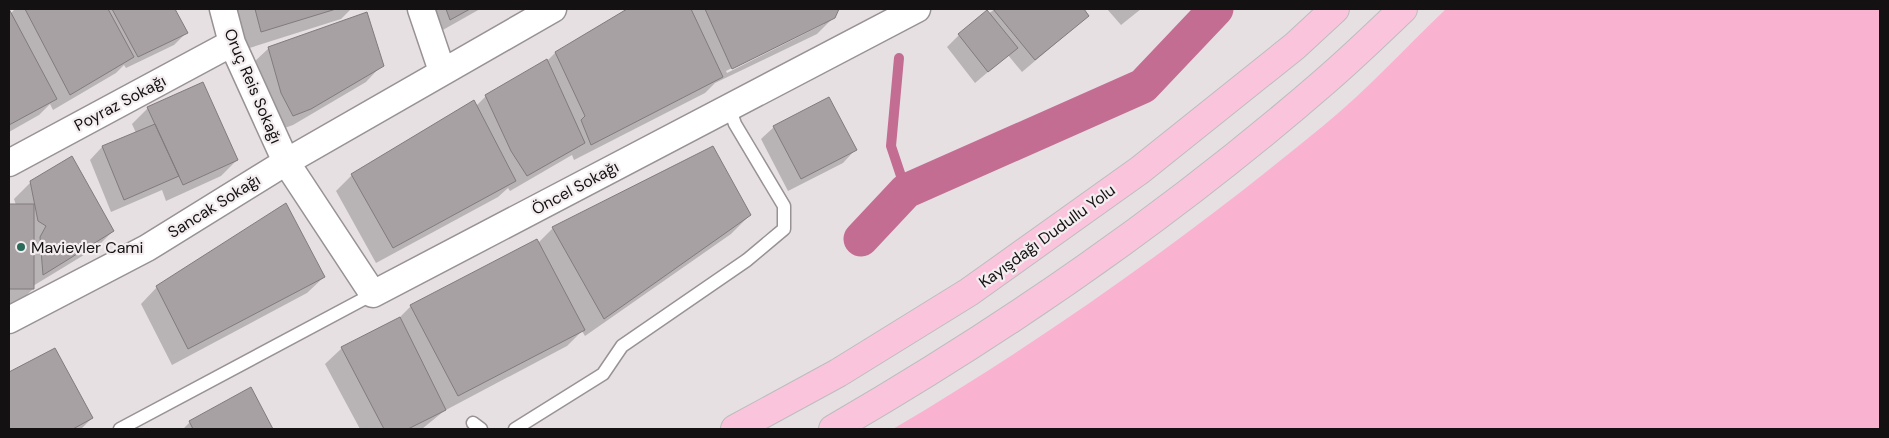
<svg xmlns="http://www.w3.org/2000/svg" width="1889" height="438" font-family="'DM Sans',sans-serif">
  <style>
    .green { fill: #f9b2cf }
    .shadow { fill: #0003; fill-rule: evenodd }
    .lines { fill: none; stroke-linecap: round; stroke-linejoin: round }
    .stream { stroke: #c36d93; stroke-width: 10 }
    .canal { stroke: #c36d93; stroke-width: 35 }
    .building { fill: #a8a1a4; stroke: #817b7d }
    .lane-casing { stroke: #989294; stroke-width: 15 }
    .street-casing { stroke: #989294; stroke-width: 29 }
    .primary-casing { stroke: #bdbcbd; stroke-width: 30 }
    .lane { stroke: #fff; stroke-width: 12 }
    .street { stroke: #fff; stroke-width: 26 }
    .primary { stroke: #fac5dc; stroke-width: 28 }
    .poi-dot { fill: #2a6b5a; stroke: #f4edf0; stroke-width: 2 }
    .labels { text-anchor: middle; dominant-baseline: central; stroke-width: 4.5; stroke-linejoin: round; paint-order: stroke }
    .street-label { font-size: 16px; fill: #131112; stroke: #f4edf0 }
    .poi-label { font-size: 16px; fill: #131112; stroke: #f4edf0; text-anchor: start }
  </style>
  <rect width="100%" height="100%" fill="#e7e0e2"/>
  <path class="green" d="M 1446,9 L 1880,9 L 1880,429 L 893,429 C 1044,340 1187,238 1323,126 C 1366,91 1405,48 1446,9 Z"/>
  <path class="shadow" d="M 15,9 L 173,9 L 186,33 L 174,45 L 126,68 L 124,65 L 116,73 L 53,110 L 50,104 L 39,115 L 9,132 L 9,12 L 10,14 Z
    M 231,9 L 351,9 L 341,19 L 243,50 Z
    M 425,9 L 480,9 L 434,35 Z
    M 629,9 L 838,9 L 834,17 L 817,34 L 715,83 L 705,93 L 574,160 L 572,155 L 510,191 L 508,188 L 498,197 L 376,263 L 336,191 L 352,175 L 476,106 L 486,96 L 547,61 L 555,53 ZM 824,22 L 824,24 L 727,73 L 726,71 Z
    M 995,9 L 1082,9 L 1088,16 L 1022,72 L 1008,55 L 975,83 L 947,47 L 959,35 Z
    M 1107,9 L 1141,9 L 1121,25 Z
    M 269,48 L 382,65 L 366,82 L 293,125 L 276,131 L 252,64 Z
    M 148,108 L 237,160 L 221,176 L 166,201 L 162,190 L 111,212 L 90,160 L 102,147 L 136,133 L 132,124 Z
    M 774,127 L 855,150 L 843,163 L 788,191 L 761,139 Z
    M 31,182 L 113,231 L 97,247 L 33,286 L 33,289 L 14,307 L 9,307 L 9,205 L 16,205 L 14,199 Z
    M 750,215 L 731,234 L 585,336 L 582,331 L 567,346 L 444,411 L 422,429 L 360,429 L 325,364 L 342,348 L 397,320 L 411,306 L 538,243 L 553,228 Z
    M 324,277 L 307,293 L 172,365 L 141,304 L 157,287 Z
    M 55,350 L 92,418 L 81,429 L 9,429 L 9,373 Z
    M 250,388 L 271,429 L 183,429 L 190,422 Z"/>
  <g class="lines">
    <path class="stream" d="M 899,58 L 891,146 L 906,191"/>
    <path class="canal" d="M 861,239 L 906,191 L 1143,86 L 1216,9"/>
  </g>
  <path class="building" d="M 9,9 L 57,99 L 9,125 Z
    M 25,9 L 108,9 L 134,57 L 70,95 Z
    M 112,9 L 175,9 L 188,33 L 138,57 Z
    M 255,9 L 336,9 L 261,32 Z
    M 446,9 L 470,9 L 450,20 Z
    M 627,9 L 691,9 L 723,77 L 591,145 L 581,120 L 585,116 L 555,52 Z
    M 705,9 L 839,9 L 835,18 L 732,69 Z
    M 993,9 L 1084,9 L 1089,16 L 1035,60 Z
    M 987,10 L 1018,48 L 988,72 L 958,34 Z
    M 367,12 L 384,66 L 311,109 L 293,116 L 281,93 L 268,47 Z
    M 547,59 L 585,143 L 527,176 L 511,151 L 485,95 Z
    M 203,82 L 238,160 L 183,185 L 147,107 Z
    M 829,97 L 857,150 L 801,179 L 773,126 Z
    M 474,100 L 516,181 L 393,248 L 351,174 Z
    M 155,124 L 179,176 L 124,200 L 102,146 Z
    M 713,146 L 751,215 L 604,319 L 552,227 Z
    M 72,156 L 114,231 L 43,275 L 40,237 L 46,226 L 38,221 L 30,181 Z
    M 286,203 L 325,277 L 188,349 L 156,286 Z
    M 9,204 L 34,204 L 34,289 L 9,289 Z
    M 537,239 L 585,330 L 458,396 L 410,305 Z
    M 400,317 L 446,410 L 408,429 L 384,429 L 341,347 Z
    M 55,348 L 93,418 L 73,429 L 9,429 L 9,372 Z
    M 251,387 L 273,429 L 193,429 L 189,421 Z"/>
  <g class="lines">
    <defs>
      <path id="lane" d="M 473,423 L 481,429
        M 120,429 L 373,294
        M 515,429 L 603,374 L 622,346 L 747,260 L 784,229 L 784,206 L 735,124 L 729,107"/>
      <path id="street" d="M 223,9 L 232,43 L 286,162 L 373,294 L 917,9
        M 421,9 L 442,71
        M 9,163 L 232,43
        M 9,320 L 147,248 L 286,162 L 553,9"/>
      <path id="primary" d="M 735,429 L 838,373 L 969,292 L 1140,170 L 1295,46 L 1335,9
        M 833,429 C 1006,329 1172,214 1323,83 C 1351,59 1377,34 1403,9"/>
    </defs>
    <use href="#lane" class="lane-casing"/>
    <use href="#street" class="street-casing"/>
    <use href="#primary" class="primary-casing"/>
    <use href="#lane" class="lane"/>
    <use href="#street" class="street"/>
    <use href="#primary" class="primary"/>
  </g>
  <circle class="poi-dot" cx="21" cy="247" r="5"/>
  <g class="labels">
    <g class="street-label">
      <text transform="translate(253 86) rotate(67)">Oruç Reis Sokağı</text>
      <text transform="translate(120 103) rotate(-28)">Poyraz Sokağı</text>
      <text transform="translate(575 188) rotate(-28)">Öncel Sokağı</text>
      <text transform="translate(214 206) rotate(-32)">Sancak Sokağı</text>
      <text transform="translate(1047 236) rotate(-36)">Kayışdağı Dudullu Yolu</text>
    </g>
    <g class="poi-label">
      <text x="31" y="247">Mavievler Cami</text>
    </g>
  </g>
  <rect width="1889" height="438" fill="none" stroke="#131112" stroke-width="20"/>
</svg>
